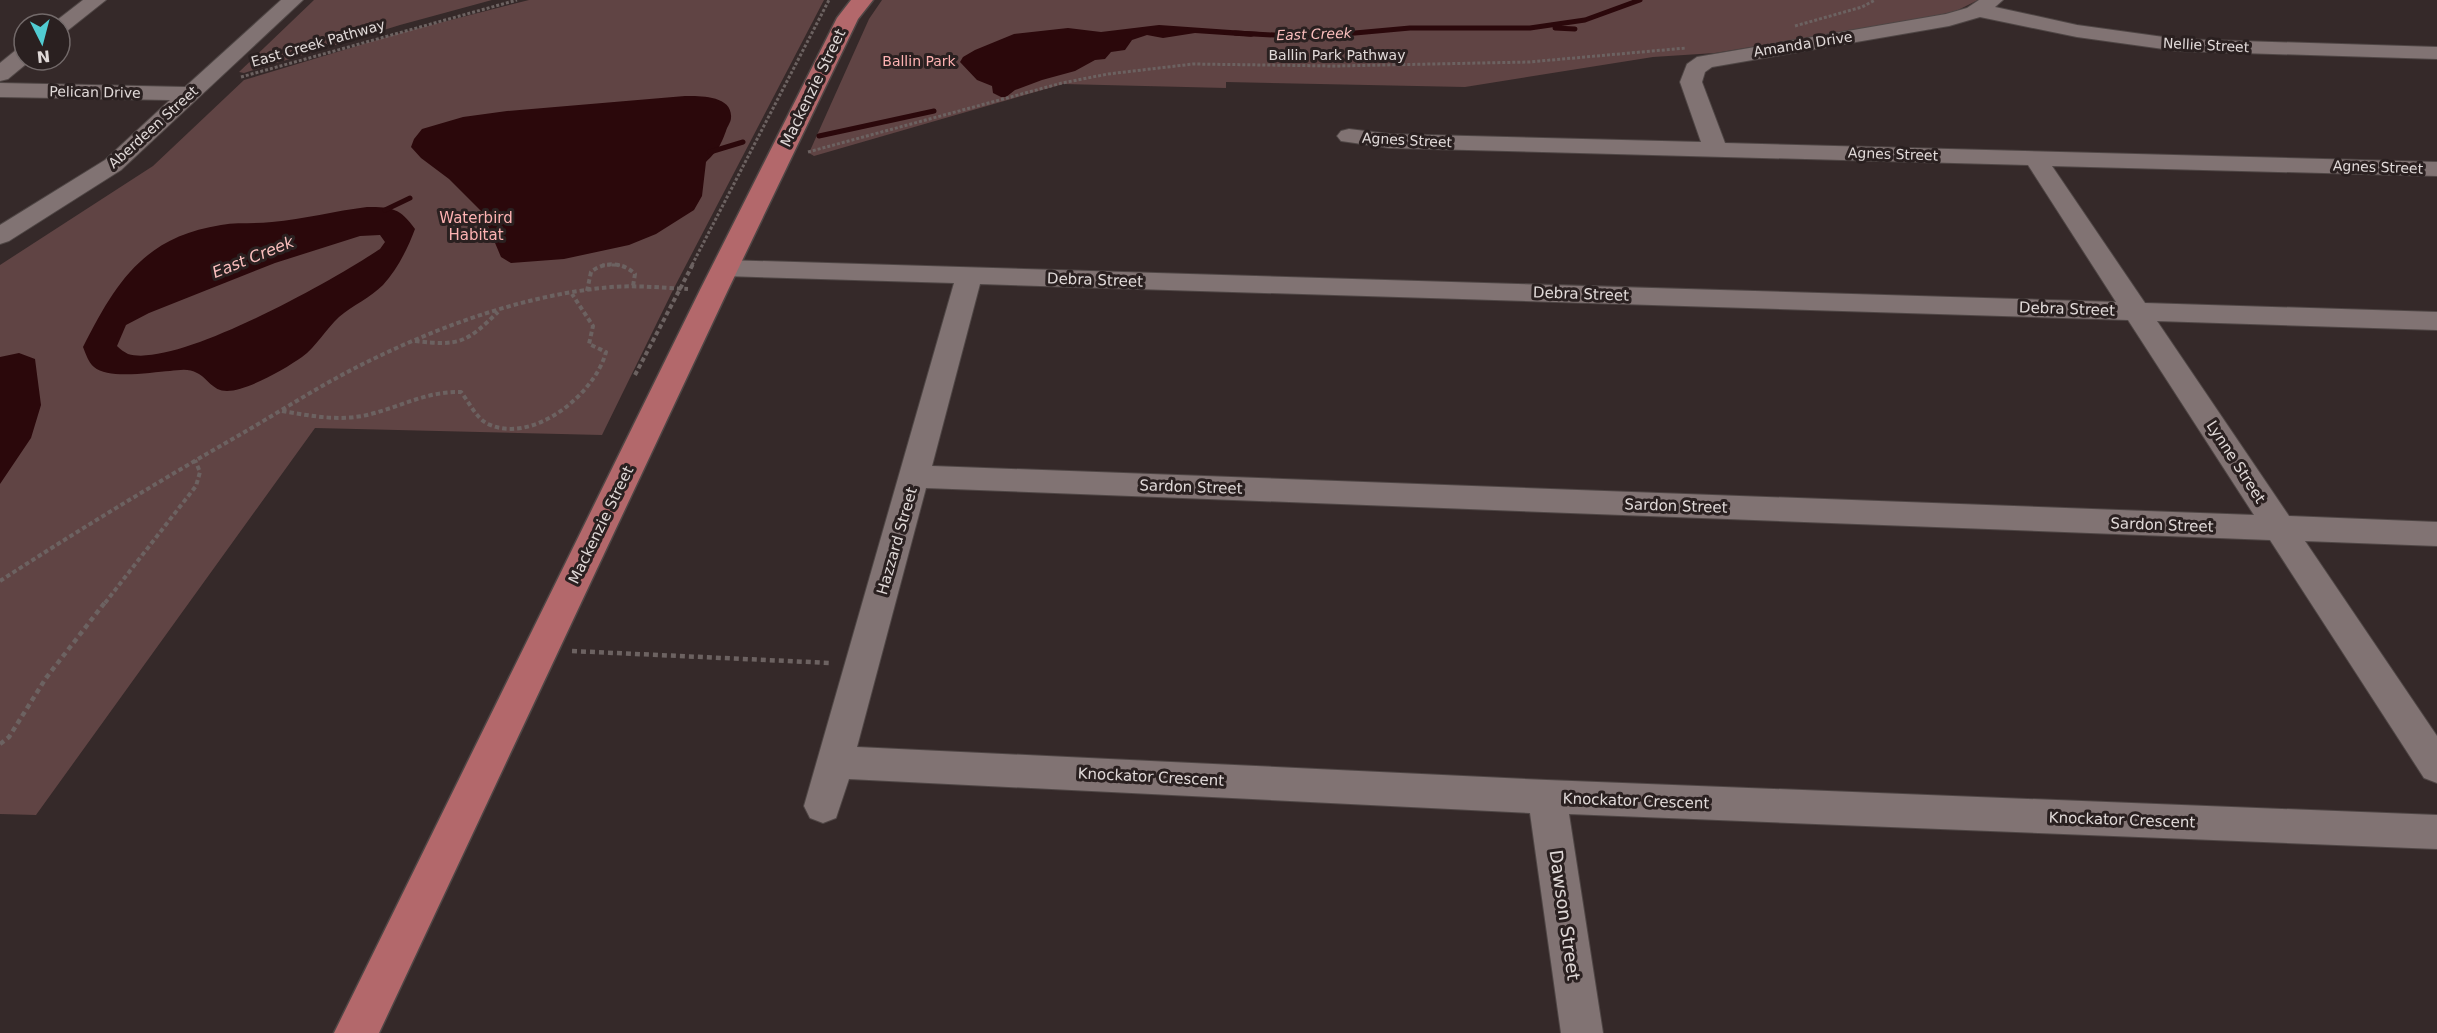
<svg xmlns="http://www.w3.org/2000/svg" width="2437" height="1033" font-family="'DejaVu Sans',sans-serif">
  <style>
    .green { fill: #604444 }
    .water { fill: #2b080b; fill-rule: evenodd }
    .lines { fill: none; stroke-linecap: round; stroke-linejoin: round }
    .stream { stroke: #2b080b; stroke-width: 5 }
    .minor-casing { stroke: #4f4645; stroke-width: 2 }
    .major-casing { stroke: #4f4645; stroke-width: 3 }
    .path-far2 { stroke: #6c6261; stroke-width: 3; stroke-dasharray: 3 2; stroke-linecap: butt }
    .path-far1 { stroke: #6c6261; stroke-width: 4; stroke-dasharray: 4.5 3; stroke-linecap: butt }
    .path { stroke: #6c6261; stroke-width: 4.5; stroke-dasharray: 5 4; stroke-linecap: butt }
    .minor { fill: #817373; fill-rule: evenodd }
    .major { fill: #b3686b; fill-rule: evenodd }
    .labels { text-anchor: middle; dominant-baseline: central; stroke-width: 6; stroke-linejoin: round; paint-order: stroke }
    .far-water-label { font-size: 14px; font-style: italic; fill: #fabebd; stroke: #2a2020 }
    .far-street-label { font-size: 14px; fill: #e0d9d8; stroke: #2a2020 }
    .far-park-label { font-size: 14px; fill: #fdb2b2; stroke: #2a2020 }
    .street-label { font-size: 15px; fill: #e0d9d8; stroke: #2a2020 }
    .park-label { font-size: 15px; fill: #fdb2b2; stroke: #2a2020 }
    .water-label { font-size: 16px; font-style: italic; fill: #fabebd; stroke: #2a2020 }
    .near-street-label { font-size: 18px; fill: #e0d9d8; stroke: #2a2020 }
  </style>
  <rect width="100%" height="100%" fill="#352929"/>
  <path class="green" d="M 314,0 L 492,0 L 400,25 L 244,73 L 239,72 Z
    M 529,0 L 824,0 L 674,288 L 602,435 L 315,428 L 36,815 L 0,814 L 0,265 L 153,166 L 244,80 L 400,33 Z
    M 882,0 L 1978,0 L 1956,11 L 1925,18 L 1715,53 L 1653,57 L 1465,87 L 1226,82 L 1226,88 L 1063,84 L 814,156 L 809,153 L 869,19 Z"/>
  <path class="water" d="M 1159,25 L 1259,32 L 1245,34 L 1254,37 L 1195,33 L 1163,38 L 1147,35 L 1132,40 L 1125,50 L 1111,52 L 1105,59 L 1095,60 L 1075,71 L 1042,80 L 1015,90 L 1006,97 L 1001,97 L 993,93 L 992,86 L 977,80 L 960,62 L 963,57 L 975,50 L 1014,34 L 1068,28 L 1101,32 Z
    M 685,96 C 699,96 733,95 731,118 C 731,122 727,127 726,131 C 720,147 718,150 706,162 L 702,196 L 694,210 L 656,234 L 629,245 L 564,259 L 511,263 L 501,257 L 482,212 L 449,179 L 421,158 L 411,147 L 414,139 L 422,129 L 463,117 L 507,111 Z
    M 367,207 C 392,207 400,208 415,229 C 408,248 397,270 383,285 C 370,298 353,305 339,317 C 326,329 316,347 302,357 C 285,369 247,391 227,391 C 212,391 208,378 197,373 C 189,368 179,370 170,371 C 151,372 109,380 94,367 C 88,362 86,354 83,347 C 116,282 144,237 221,225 C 238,222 255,224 272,222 C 304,219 335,211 367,207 ZM 380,235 L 385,242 L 380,249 C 337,278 177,369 128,354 C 124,352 120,349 117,346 L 126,325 L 149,313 L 275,263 L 360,236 Z
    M 19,353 L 35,359 L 41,405 L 31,438 L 0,484 L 0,357 Z"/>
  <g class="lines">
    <path class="stream" d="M 1555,28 L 1575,29
      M 1235,33 L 1311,37 L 1410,28 L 1530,28 L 1585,20 L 1640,0
      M 819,136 L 934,111
      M 710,152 L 743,142
      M 385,210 L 410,198"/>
    <defs>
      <path id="minor" d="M 83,0 L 106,0 L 67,31 L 60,33 L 60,24 L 52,24 Z
        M 281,0 L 303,0 L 121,170 L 9,241 L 0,244 L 0,225 L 105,160 L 170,100 L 0,97 L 0,83 L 185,87 Z
        M 1979,0 L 2003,0 L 1995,7 L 2077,25 L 2178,39 L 2437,47 L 2437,59 L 2178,51 L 2077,37 L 1980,17 L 1949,26 L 1712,67 L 1705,72 L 1702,82 L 1725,143 L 2437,162 L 2437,176 L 2052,166 L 2145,303 L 2437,312 L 2437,330 L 2157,321 L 2289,516 L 2437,522 L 2437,546 L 2305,541 L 2437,736 L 2437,783 L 2424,778 L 2270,540 L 926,488 L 857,747 L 1547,780 L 2437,815 L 2437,849 L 1569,814 L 1603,1033 L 1561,1033 L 1530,813 L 849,779 L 836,818 L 823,823 L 810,818 L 804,806 L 954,283 L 725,276 L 716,274 L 712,268 L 716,262 L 725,260 L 2116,302 L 2028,165 L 1390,148 L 1341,141 L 1337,136 L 1341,131 L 1349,129 L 1390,134 L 1701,142 L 1680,82 L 1687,64 L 1697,57 L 1946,14 L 1967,8 ZM 980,284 L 2128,320 L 2254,515 L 932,466 Z
        M 24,49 L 24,60 L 31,60 L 8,79 L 0,81 L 0,63 L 16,50 Z"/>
      <path id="major" d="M 851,0 L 873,0 L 858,19 L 728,290 L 379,1033 L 334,1033 L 700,290 L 837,18 Z"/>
    </defs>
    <use href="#minor" class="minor-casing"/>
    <use href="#major" class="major-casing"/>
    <path class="path-far2" d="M 1795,26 L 1862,7 L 1875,0
      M 241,77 L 517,0
      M 808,152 L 1062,83 L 1108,74 L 1193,64 L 1336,66 L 1529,62 L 1686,48
      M 602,265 L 621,265
      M 692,265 L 829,0"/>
    <path class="path-far1" d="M 587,291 L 591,272 C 604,261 623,262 635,274 L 633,286
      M 415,341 C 460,346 466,343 498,312
      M 635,375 L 693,264
      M 282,411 C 312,416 341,422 371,414 C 402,406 428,391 461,392 C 469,402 476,418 488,424 C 533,445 595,394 606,352 L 589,344 L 593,326 L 572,294
      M 0,581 C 77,531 156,483 236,437 C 276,414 316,388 357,367 C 436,327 523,295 611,287 C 637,285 663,288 688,289
      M 105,603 L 196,486 L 200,472 L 195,460"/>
    <path class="path" d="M 572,651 L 831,663
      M 0,744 L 9,737 L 46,678 L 106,601"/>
    <use href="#minor" class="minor"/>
    <use href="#major" class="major"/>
  </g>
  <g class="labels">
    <g class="far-water-label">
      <text transform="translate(1314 34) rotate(-2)">East Creek</text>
    </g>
    <g class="far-street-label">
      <text transform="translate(318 43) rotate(-16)">East Creek Pathway</text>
      <text transform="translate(1803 44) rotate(-9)">Amanda Drive</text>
      <text transform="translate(2206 45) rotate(3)">Nellie Street</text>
      <text x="1337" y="55">Ballin Park Pathway</text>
      <text transform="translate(95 92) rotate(1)">Pelican Drive</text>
      <text transform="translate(153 127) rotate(-42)">Aberdeen Street</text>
      <text transform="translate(1407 140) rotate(3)">Agnes Street</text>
      <text transform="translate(1893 154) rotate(2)">Agnes Street</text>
      <text transform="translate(2378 167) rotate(2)">Agnes Street</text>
    </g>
    <g class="far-park-label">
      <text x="919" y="61">Ballin Park</text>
    </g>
    <g class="street-label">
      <text transform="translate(813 88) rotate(-64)">Mackenzie Street</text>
      <text transform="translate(1095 280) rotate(2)">Debra Street</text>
      <text transform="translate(1581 294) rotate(2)">Debra Street</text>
      <text transform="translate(2067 309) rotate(2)">Debra Street</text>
      <text transform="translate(2236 462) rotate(57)">Lynne Street</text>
      <text transform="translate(1191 487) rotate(2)">Sardon Street</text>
      <text transform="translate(1676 506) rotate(2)">Sardon Street</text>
      <text transform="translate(601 525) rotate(-64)">Mackenzie Street</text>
      <text transform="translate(2162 525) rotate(2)">Sardon Street</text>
      <text transform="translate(897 541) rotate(-74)">Hazzard Street</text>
      <text transform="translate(1151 777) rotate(3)">Knockator Crescent</text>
      <text transform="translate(1636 801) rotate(2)">Knockator Crescent</text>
      <text transform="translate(2122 820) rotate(2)">Knockator Crescent</text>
    </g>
    <g class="park-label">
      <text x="476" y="218">Waterbird<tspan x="476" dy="17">Habitat</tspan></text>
    </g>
    <g class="water-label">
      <text transform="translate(253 257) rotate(-22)">East Creek</text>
    </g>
    <g class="near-street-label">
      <text transform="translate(1565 915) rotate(82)">Dawson Street</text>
    </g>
  </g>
  <g transform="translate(42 42) rotate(174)"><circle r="28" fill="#2a2020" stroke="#736a6a" stroke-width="1.5"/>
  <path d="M0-4.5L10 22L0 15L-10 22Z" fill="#51ccd2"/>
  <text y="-9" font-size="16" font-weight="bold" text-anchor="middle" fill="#e0d9d8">N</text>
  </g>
</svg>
